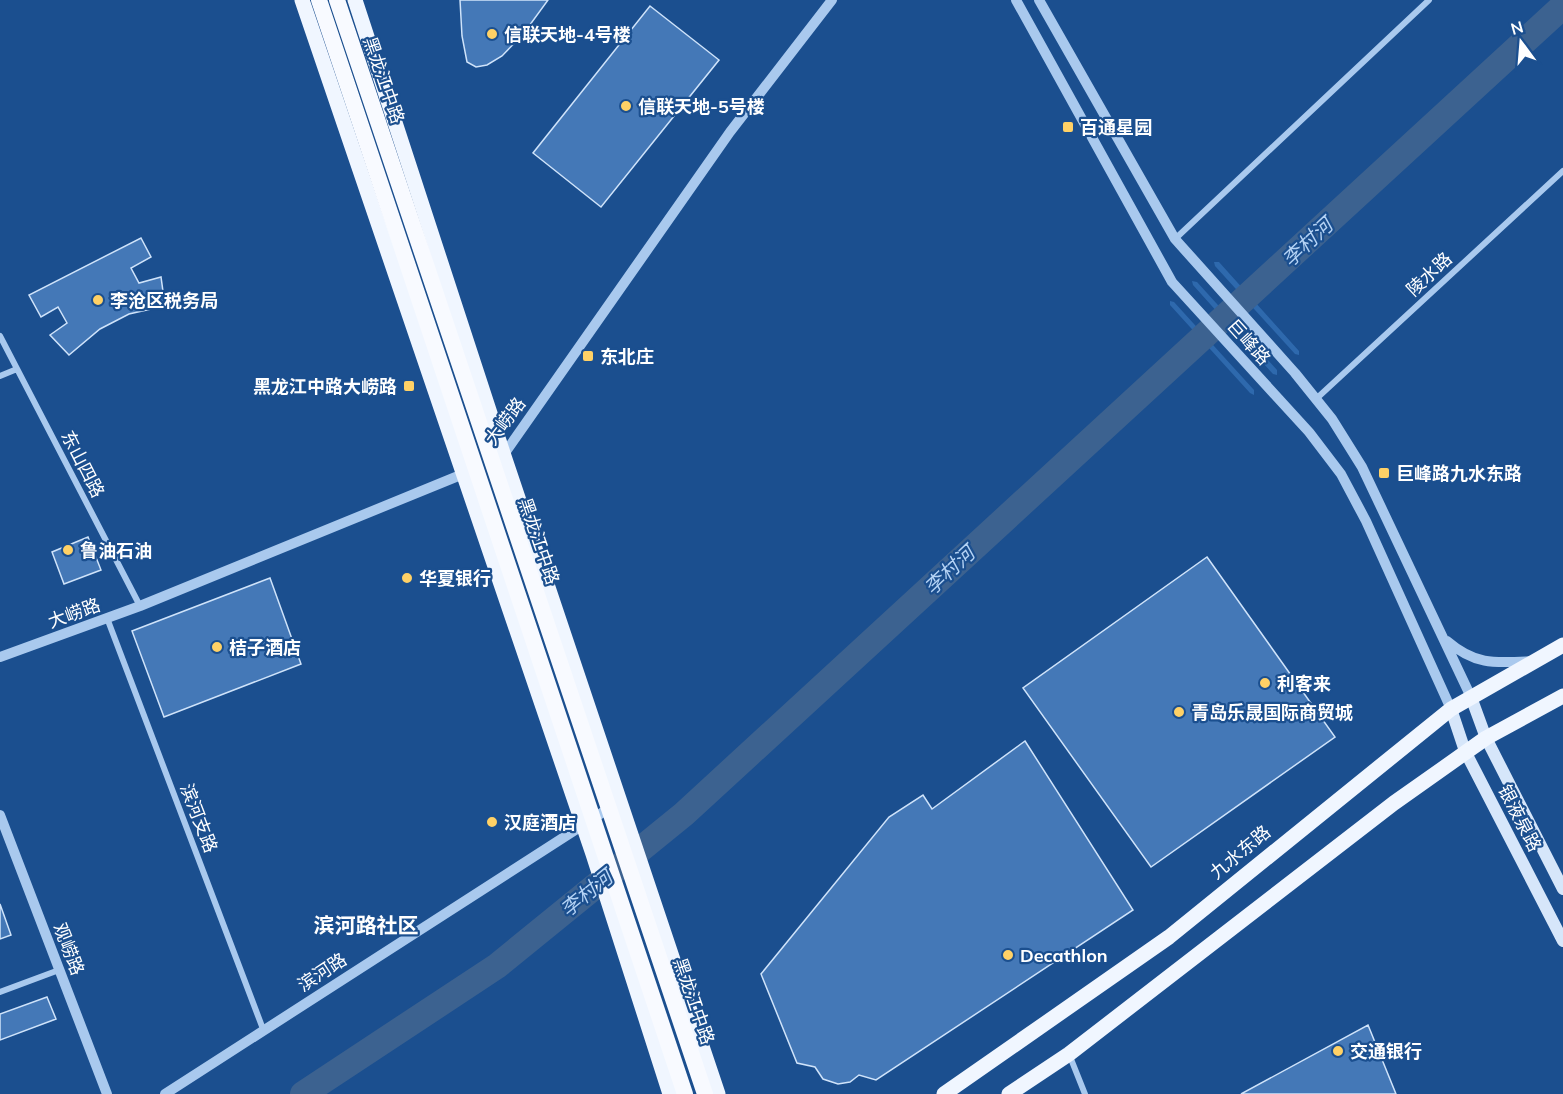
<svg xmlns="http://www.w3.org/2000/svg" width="1563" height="1094" font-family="Mulish,'Noto Sans SC',sans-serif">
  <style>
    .green { fill: #2e69ad }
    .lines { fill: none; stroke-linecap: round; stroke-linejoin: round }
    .river { stroke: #3c6290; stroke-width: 26 }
    .building { fill: #4478b7; stroke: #cfe3fa; stroke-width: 1.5 }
    .minor { stroke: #a9c9ee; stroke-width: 6 }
    .tertiary { stroke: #a9c9ee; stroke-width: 10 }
    .secondary { stroke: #d6e6fa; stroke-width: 12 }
    .primary { stroke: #f0f6ff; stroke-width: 15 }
    .trunk-bridge { stroke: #f8faff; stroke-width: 16 }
    .poi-dot { fill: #ffd166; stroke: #1b4f8f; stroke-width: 2 }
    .labels { text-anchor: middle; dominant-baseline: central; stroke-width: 4.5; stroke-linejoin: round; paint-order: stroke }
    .poi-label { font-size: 18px; font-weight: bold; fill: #fff; stroke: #1b4f8f; text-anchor: start }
    .street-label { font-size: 18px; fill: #fff; stroke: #1b4f8f }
    .water-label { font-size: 20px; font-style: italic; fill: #b5d3f5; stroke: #1b4f8f }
    .quarter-label { font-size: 21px; font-weight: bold; fill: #fff; stroke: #1b4f8f }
  </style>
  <rect width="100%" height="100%" fill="#1b4f8f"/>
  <path class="green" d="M 1214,262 L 1219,262 L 1299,351 L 1299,355 L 1295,354 L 1215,266 Z
    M 1192,281 L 1197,282 L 1277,370 L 1277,375 L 1273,374 L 1193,285 Z
    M 1170,301 L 1174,302 L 1254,390 L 1254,395 L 1250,393 L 1170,305 Z"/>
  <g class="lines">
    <path class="river" d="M 303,1094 L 497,966 L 684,814 L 1563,6"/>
  </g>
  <path class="building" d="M 460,0 L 548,0 L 524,33 L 502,56 L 487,65 L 476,67 L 467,62 L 462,36 Z
    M 650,6 L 719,60 L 601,207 L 533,153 Z
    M 141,238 L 151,257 L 131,268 L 139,283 L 161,277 L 165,306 L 129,314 L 100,329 L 69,355 L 50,335 L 67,323 L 58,307 L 41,317 L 29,295 Z
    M 88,537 L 101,570 L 64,584 L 52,552 Z
    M 1207,557 L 1335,737 L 1151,867 L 1023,688 Z
    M 270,578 L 301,664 L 164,717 L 132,631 Z
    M 1025,741 L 1133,910 L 876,1080 L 859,1075 L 850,1082 L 838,1084 L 823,1079 L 815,1067 L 797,1063 L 761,974 L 889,817 L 923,795 L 932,809 Z
    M 0,904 L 11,935 L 0,939 Z
    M 47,997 L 56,1019 L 0,1040 L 0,1014 Z
    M 1368,1025 L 1396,1094 L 1241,1094 Z"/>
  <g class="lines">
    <path class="minor" d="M 1175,239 L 1429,0
      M 0,336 L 140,606
      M 0,376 L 17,369
      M 1316,399 L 1563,171
      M 107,618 L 263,1029
      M 0,992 L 59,970
      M 1069,1054 L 1085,1094"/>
    <path class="tertiary" d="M 1016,0 L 1172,282 L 1309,432 L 1341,474 L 1366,521 L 1451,709
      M 1039,0 L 1175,239 L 1295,373 L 1332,419 L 1362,467 L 1471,697
      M 502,457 L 730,132 L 832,0
      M 1447,641 C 1476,666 1496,663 1533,661
      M 0,657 L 140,606 L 468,472
      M 0,815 L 107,1094
      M 165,1094 L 614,805"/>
    <path class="secondary" d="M 1471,697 L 1486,738 L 1563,889
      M 1451,709 L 1465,751 L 1563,941"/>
    <path class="primary" d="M 302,0 L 593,854 L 670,1094
      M 355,0 L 504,456 L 718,1094
      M 944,1094 L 1169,937 L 1451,709 L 1563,645
      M 1009,1094 L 1069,1054 L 1394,803 L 1486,738 L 1563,696"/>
    <path class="trunk-bridge" d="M 319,0 L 685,1094
      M 337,0 L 705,1094"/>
  </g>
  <g class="poi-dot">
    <circle cx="492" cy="34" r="6"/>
    <circle cx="626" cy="106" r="6"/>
    <rect x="1062" y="121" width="12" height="12" rx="3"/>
    <circle cx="98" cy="300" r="6"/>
    <rect x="582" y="350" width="12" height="12" rx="3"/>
    <rect x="403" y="380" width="12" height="12" rx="3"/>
    <rect x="1378" y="467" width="12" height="12" rx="3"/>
    <circle cx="68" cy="550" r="6"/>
    <circle cx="407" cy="578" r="6"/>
    <circle cx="217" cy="647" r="6"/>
    <circle cx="1265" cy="683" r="6"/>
    <circle cx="1179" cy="712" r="6"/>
    <circle cx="492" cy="822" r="6"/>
    <circle cx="1008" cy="955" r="6"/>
    <circle cx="1338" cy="1051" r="6"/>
  </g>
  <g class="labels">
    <g class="poi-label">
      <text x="504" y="34">信联天地-4号楼</text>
      <text x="638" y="106">信联天地-5号楼</text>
      <text x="1080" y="127">百通星园</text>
      <text x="110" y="300">李沧区税务局</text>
      <text x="600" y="356">东北庄</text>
      <text x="397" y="386" text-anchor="end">黑龙江中路大崂路</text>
      <text x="1396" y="473">巨峰路九水东路</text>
      <text x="80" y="550">鲁油石油</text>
      <text x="419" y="578">华夏银行</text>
      <text x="229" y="647">桔子酒店</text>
      <text x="1277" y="683">利客来</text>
      <text x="1191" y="712">青岛乐晟国际商贸城</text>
      <text x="504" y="822">汉庭酒店</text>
      <text x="1020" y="955">Decathlon</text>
      <text x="1350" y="1051">交通银行</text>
    </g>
    <g class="street-label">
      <text transform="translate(384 80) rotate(71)">黑龙江中路</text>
      <text transform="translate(1429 274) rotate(-43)">陵水路</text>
      <text transform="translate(1249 342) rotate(48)">巨峰路</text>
      <text transform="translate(505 421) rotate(-53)">大崂路</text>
      <text transform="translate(83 464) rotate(63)">东山四路</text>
      <text transform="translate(539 541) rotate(71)">黑龙江中路</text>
      <text transform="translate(74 613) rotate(-20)">大崂路</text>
      <text transform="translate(199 818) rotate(69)">滨河支路</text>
      <text transform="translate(1520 818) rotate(63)">银液泉路</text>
      <text transform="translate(1240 852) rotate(-40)">九水东路</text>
      <text transform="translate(69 949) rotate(69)">观崂路</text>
      <text transform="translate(322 972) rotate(-33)">滨河路</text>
      <text transform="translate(694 1001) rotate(71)">黑龙江中路</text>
    </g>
    <g class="water-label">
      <text transform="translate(1307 242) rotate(-43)">李村河</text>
      <text transform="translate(949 570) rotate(-43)">李村河</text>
      <text transform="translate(586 893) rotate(-39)">李村河</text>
    </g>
    <g class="quarter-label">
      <text x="366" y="925">滨河路社区</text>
    </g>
  </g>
  <g transform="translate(1521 42) rotate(344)" stroke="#1b4f8f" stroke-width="4.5" paint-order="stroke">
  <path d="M0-4.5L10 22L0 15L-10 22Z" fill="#ffffff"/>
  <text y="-9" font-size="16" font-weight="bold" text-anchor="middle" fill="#ffffff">N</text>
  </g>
</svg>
